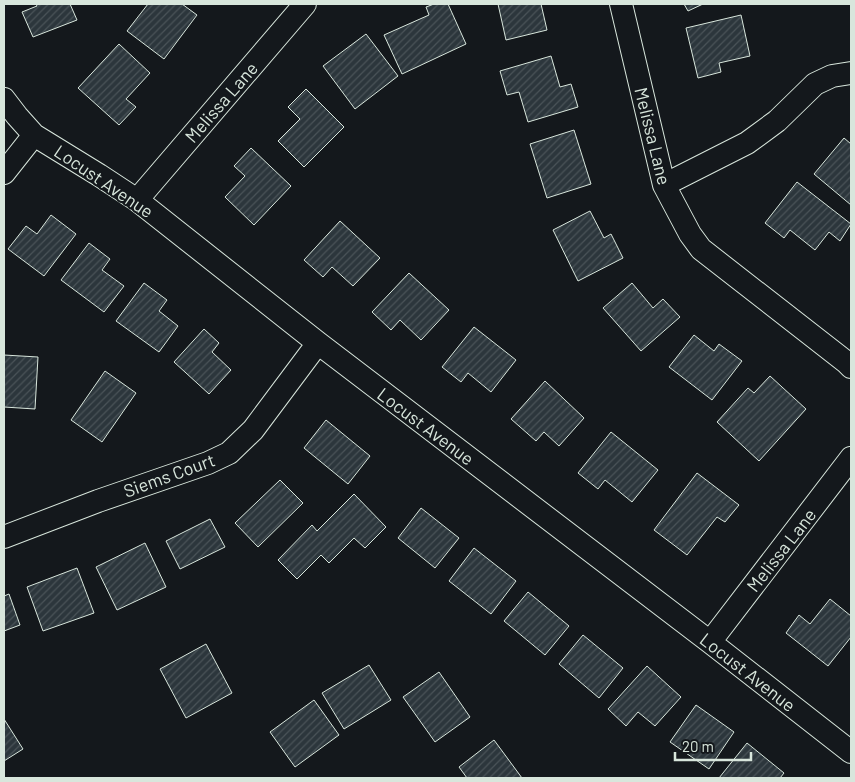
<svg xmlns="http://www.w3.org/2000/svg" width="855" height="782" font-family="Barlow,sans-serif">
  <style>
    .building { fill: url(#building-hatch); stroke: #d8e6dc }
    .lines { fill: none; stroke-linecap: round; stroke-linejoin: round }
    .minor-casing { stroke: #d8e6dc; stroke-width: 24 }
    .minor { stroke: #14181c; stroke-width: 22 }
    .labels { text-anchor: middle; dominant-baseline: central; stroke-width: 4; stroke-linejoin: round; paint-order: stroke }
    .street-label { font-size: 18px; fill: #d8e6dc; stroke: #14181c }
  </style>
  <defs>
    <pattern id="building-hatch" width="6" height="6" patternUnits="userSpaceOnUse" patternTransform="scale(1.25)"><rect width="6" height="6" fill="#2c363c"/><path d="M-1 1l2-2M0 6l6-6M5 7l2-2" fill="none" stroke="#4a5358"/></pattern>
  </defs>
  <rect width="100%" height="100%" fill="#14181c"/>
  <path class="building" d="M 36,4 L 70,4 L 77,20 L 33,37 L 22,12 L 37,6 Z
    M 148,4 L 182,4 L 197,15 L 164,59 L 127,31 Z
    M 434,4 L 448,4 L 466,44 L 402,74 L 384,35 L 429,15 L 426,7 Z
    M 498,4 L 541,4 L 547,30 L 506,40 Z
    M 684,4 L 703,4 L 688,11 Z
    M 741,15 L 750,56 L 719,63 L 721,72 L 698,78 L 686,28 Z
    M 366,34 L 398,76 L 355,109 L 323,66 Z
    M 119,44 L 150,73 L 126,99 L 136,107 L 119,125 L 78,88 Z
    M 551,56 L 560,87 L 571,84 L 578,107 L 528,122 L 519,92 L 507,95 L 500,71 Z
    M 306,89 L 344,127 L 304,167 L 278,141 L 300,119 L 288,107 Z
    M 574,130 L 591,184 L 547,198 L 530,144 Z
    M 844,138 L 851,144 L 851,205 L 814,174 Z
    M 251,148 L 291,186 L 254,225 L 225,197 L 245,176 L 234,166 Z
    M 797,182 L 851,224 L 840,241 L 829,232 L 815,250 L 790,230 L 784,238 L 765,223 Z
    M 590,211 L 604,238 L 611,234 L 623,258 L 578,281 L 553,230 Z
    M 51,215 L 76,234 L 44,276 L 8,249 L 26,226 L 37,234 Z
    M 340,221 L 380,258 L 353,286 L 332,267 L 323,277 L 304,260 Z
    M 89,243 L 110,259 L 102,270 L 124,286 L 104,312 L 61,280 Z
    M 409,273 L 449,310 L 421,340 L 400,320 L 391,330 L 372,312 Z
    M 144,283 L 167,300 L 159,311 L 178,326 L 159,352 L 116,321 Z
    M 632,283 L 653,308 L 663,299 L 680,317 L 641,351 L 603,308 Z
    M 474,327 L 516,360 L 491,392 L 468,373 L 461,382 L 442,367 Z
    M 204,329 L 219,343 L 212,352 L 231,370 L 209,394 L 174,362 Z
    M 694,335 L 714,351 L 719,344 L 742,361 L 712,400 L 669,367 Z
    M 4,355 L 38,357 L 35,409 L 4,407 Z
    M 105,371 L 136,393 L 102,442 L 71,420 Z
    M 770,376 L 806,409 L 759,461 L 717,422 L 748,388 L 754,393 Z
    M 545,381 L 584,418 L 559,446 L 544,432 L 536,441 L 511,419 Z
    M 326,420 L 370,456 L 348,484 L 304,448 Z
    M 611,432 L 658,470 L 632,502 L 605,480 L 598,489 L 578,473 Z
    M 697,473 L 739,505 L 725,522 L 717,517 L 687,555 L 654,530 Z
    M 280,480 L 303,503 L 258,547 L 235,523 Z
    M 354,494 L 386,527 L 365,548 L 354,538 L 329,563 L 321,555 L 297,579 L 278,560 L 312,525 L 317,531 Z
    M 421,508 L 459,538 L 435,568 L 398,538 Z
    M 210,519 L 225,547 L 180,569 L 166,541 Z
    M 145,543 L 166,587 L 117,610 L 96,567 Z
    M 474,548 L 516,581 L 491,614 L 449,581 Z
    M 77,568 L 94,613 L 43,631 L 27,587 Z
    M 528,592 L 569,626 L 545,655 L 504,621 Z
    M 9,594 L 20,625 L 4,631 L 4,596 Z
    M 830,599 L 851,616 L 851,637 L 828,666 L 786,633 L 799,615 L 810,624 Z
    M 583,635 L 623,668 L 599,698 L 559,664 Z
    M 206,644 L 232,693 L 186,718 L 160,669 Z
    M 369,665 L 391,700 L 344,729 L 322,693 Z
    M 647,666 L 681,697 L 655,726 L 638,712 L 626,726 L 608,709 Z
    M 439,672 L 470,717 L 435,742 L 403,697 Z
    M 314,700 L 339,735 L 295,767 L 270,732 Z
    M 696,705 L 734,732 L 709,769 L 670,742 Z
    M 4,719 L 23,749 L 4,761 Z
    M 494,740 L 522,778 L 467,778 L 459,767 Z
    M 747,743 L 784,773 L 780,778 L 719,778 Z"/>
  <g class="lines">
    <defs>
      <path id="minor" d="M 621,4 L 664,185 L 690,234 L 701,249 L 846,362 L 851,367
        M 4,99 L 17,116 L 34,135 L 99,175 L 137,200 L 318,343 L 710,642 L 851,752
        M 4,173 L 34,135
        M 664,185 L 747,143 L 777,121 L 815,84 L 832,76 L 851,73
        M 137,200 L 305,4
        M 4,537 L 98,501 L 208,463 L 229,453 L 253,430 L 318,343
        M 710,642 L 851,458"/>
    </defs>
    <use href="#minor" class="minor-casing"/>
    <use href="#minor" class="minor"/>
  </g>
  <g class="labels">
    <g class="street-label">
      <text transform="translate(221 102) rotate(-49)">Melissa Lane</text>
      <text transform="translate(653 136) rotate(76)">Melissa Lane</text>
      <text transform="translate(104 181) rotate(34)">Locust Avenue</text>
      <text transform="translate(426 426) rotate(37)">Locust Avenue</text>
      <text transform="translate(169 475) rotate(-20)">Siems Court</text>
      <text transform="translate(781 550) rotate(-52)">Melissa Lane</text>
      <text transform="translate(748 672) rotate(38)">Locust Avenue</text>
    </g>
  </g>
  <rect width="855" height="782" fill="none" stroke="#d8e6dc" stroke-width="10"/>
  <path d="M675 752v8h76v-8" fill="none" stroke="#d8e6dc" stroke-width="2.5"/>
  <text x="682" y="752" font-size="15" fill="#d8e6dc" stroke="#14181c" stroke-width="4" paint-order="stroke">20 m</text>
</svg>
